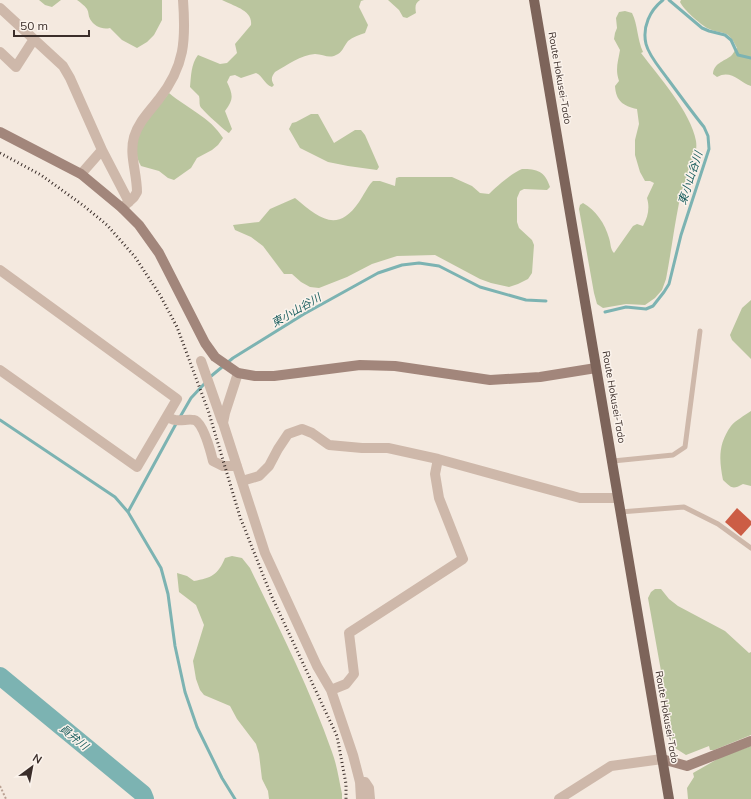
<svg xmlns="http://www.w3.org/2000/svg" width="751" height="799" font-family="Mulish,'Noto Sans JP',sans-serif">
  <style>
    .green { fill: #bac59e }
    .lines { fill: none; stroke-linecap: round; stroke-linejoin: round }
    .stream { stroke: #7cb3b2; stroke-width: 3 }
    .river { stroke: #7cb3b2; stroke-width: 18 }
    .building { fill: #cc5d45 }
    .path { stroke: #baa294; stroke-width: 2; stroke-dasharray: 2 2; stroke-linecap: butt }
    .lane { stroke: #ceb8aa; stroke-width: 5 }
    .street { stroke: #ceb8aa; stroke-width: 10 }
    .secondary { stroke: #a2867b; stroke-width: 10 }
    .primary { stroke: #7d645a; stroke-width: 10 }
    .rail { stroke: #3b2e2a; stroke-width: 3; stroke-dasharray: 1 3; stroke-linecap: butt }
    .labels { text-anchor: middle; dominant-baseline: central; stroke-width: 3; stroke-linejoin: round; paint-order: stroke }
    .street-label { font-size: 10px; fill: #3b2e2a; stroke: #fbf3ec }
    .water-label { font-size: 11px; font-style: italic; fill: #1c5f5f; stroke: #fbf3ec }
  </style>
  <rect width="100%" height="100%" fill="#f4e9df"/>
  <path class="green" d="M 39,0 L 61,0 L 52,7 L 45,5 Z
    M 77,0 L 162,0 L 162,20 L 154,35 L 147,42 L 137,48 L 122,40 L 110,28 C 102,30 94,26 90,19 C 88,16 89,12 87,9 C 84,5 81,3 77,0 Z
    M 222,0 L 364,0 L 361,1 L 359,7 L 368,25 L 365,33 C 359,35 353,37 348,41 C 344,46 342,53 336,55 C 329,59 323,54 315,54 C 301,55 287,65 275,72 C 271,77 271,80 274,85 L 272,87 C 264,84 263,76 256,73 L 241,78 L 235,75 L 230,76 L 227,82 C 233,95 234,99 225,111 L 232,129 L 229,133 C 225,131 200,108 200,106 C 199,103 200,99 199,96 L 190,87 C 191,76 191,64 198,55 L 220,64 L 227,63 L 237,53 L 235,44 L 251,25 C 253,10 233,6 222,0 Z
    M 388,0 L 420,0 C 415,3 415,7 416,13 L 407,18 L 403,17 L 399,10 Z
    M 681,0 L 751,0 L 751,86 C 739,82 731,69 717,77 L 713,74 C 714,63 723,62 731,56 C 733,54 735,50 737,48 C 727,27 723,36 707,28 C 699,23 684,10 680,2 Z
    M 625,11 L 632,13 C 638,25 637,39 643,52 L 641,53 C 659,77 691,112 696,141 C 698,154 691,165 687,176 C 684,185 681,194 679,203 C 674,228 671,253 666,279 L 662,290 L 655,298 L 645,305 L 626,304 L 603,308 L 597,304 L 594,293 L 579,209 L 580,205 L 583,203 C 596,210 605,224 609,238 C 611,244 610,249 614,253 L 633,226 L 637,224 L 643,226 C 648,217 650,208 647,198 L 654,183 L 650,181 L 645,181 L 640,172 L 635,155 L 635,140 L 639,124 L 637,109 C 623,106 616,101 615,86 L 619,81 C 615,69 618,62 620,50 L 614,39 L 615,33 L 617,28 L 616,18 L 619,12 Z
    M 169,93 C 188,109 210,117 223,138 L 218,145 L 212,150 L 197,158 L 191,168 L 174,180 L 168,178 L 159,171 L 141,166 C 125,139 153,113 169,93 Z
    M 311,114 L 318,114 L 334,143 L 355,130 L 361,130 L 365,135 L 379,167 L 377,170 L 348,166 L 328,162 L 300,148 L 289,129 L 292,123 L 296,122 Z
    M 522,169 C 537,169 545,171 550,187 L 547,190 L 524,189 L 520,191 L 517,198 L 517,222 L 519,228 L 532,240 L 534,245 L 532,273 L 528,279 L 518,284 L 509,287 L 491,283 L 480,279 L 435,255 L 397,256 L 372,264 L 347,277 L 319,288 L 310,287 L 301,282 L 292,274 L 284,274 L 263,246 L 251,237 L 235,230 L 233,225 L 259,222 L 270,209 L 295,198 C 319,218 337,234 359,202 C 364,195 367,187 373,181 L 380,181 L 395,186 L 396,178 L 399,177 L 452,177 L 472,186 L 480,193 L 489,194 C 497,186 512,173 522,169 Z
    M 751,300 L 751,359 L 732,340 L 730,335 L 742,308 Z
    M 751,411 L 751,486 L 743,484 C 732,490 732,488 723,480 C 719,460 718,444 731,426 C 736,420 744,416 751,411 Z
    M 232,556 L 242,558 L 250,568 C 279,628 310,689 332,752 C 337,765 339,780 342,794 L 342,799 L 269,799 L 268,791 L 262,779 L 259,754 L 256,744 L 237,719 L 230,706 L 204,695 L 200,690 L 196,679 L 193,661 L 204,625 L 196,605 L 179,592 L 177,573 L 187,576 L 194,581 C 211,578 218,575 225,558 Z
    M 655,589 L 661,589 L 669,599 L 678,606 L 725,631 L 749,653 L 751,652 L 751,735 L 714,750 L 710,750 L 709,746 L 686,755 L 675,748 L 672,742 L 661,671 L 648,598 L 651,592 Z
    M 751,746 L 751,799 L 688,799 L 687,788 L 694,777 L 693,773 L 721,757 Z"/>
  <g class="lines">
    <path class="stream" d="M 669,0 L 702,28 L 709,31 L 725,35 L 731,40 L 738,55 L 751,58
      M 605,312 L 626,307 L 646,309 L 653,306 L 664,292 L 669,284 L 681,235 L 709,149 L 708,136 L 704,127 C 691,111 679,94 667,78 C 660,68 649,56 646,44 C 642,27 650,10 663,0
      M 210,377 L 233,358 L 304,314 L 378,273 L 402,265 L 419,263 L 439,266 L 480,287 L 526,300 L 546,301
      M 180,417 L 191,398 L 206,382
      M 0,420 L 115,497 L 128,512 L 161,568 L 168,594 L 175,646 L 185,692 L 197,727 L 222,778 L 235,799
      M 128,512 L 177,422"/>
    <path class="river" d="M 0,676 L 143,794 L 145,799"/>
  </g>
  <path class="building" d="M 737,508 L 751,521 L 751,525 L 741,536 L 725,522 Z"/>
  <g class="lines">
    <path class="path" d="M 0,786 L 6,799"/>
    <path class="lane" d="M 613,461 L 673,455 L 685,447 L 700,331
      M 620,512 L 684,507 L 718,524 L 751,548"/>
    <path class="street" d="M 0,8 L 63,66 L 70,78 L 102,150 L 81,174
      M 0,52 L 16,67 L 34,39
      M 102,150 L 129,202
      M 122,208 L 134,197 L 137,192 C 137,173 129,155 134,137 C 139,121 150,111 159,99 C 185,66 186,40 183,0
      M 0,270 L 177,399 L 137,467 L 0,370
      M 201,361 L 222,421
      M 238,373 L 225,413 L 223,423 L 265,553 L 317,666 L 331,690 L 353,755 L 360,782 L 361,799
      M 167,416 C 176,424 186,418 194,420 C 203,421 211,453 213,461 L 223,466 L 237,466
      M 242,481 L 259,476 L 269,466 L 278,449 L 288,434 L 302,429 L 312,433 L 329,445 L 362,448 L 388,448 L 438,459 L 580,498 L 618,498
      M 331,690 L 346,684 L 354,674 L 349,633 L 463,559 L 439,498 L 435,474 L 438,459
      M 360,782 L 365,782 L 369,788 L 370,799
      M 559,799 L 611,766 L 662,759"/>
    <path class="secondary" d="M 0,132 L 81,174 L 122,208 L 139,225 L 159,253 L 205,343 L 215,357 L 238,373 L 255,376 L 274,376 L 360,365 L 395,366 L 490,380 L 540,377 L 596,368
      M 662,759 L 687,766 L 751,741"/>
    <path class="primary" d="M 534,0 L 669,799"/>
    <path class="rail" d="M 0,153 L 41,175 L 84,206 L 107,225 L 135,257 L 160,295 L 177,327 L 208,410 L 240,517 L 271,595 L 337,736 L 346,784 L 346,799"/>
  </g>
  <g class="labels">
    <g class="street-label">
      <text transform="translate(560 78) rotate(80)">Route Hokusei-Tado</text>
      <text transform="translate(614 397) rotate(80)">Route Hokusei-Tado</text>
      <text transform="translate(667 717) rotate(80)">Route Hokusei-Tado</text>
    </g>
    <g class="water-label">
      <text transform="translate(690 178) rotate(-72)">東小山谷川</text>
      <text transform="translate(296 310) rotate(-30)">東小山谷川</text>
      <text transform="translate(74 737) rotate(39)">員弁川</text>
    </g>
  </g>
  <g transform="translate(32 767) rotate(32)" stroke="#fbf3ec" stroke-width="3" paint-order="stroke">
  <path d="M0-3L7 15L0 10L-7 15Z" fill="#3b2e2a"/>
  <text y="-6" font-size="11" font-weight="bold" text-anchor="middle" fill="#3b2e2a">N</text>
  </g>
  <path d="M14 30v6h75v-6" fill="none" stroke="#3b2e2a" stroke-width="2"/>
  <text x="20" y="30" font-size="12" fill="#3b2e2a" stroke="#fbf3ec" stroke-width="3" paint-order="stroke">50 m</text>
</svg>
